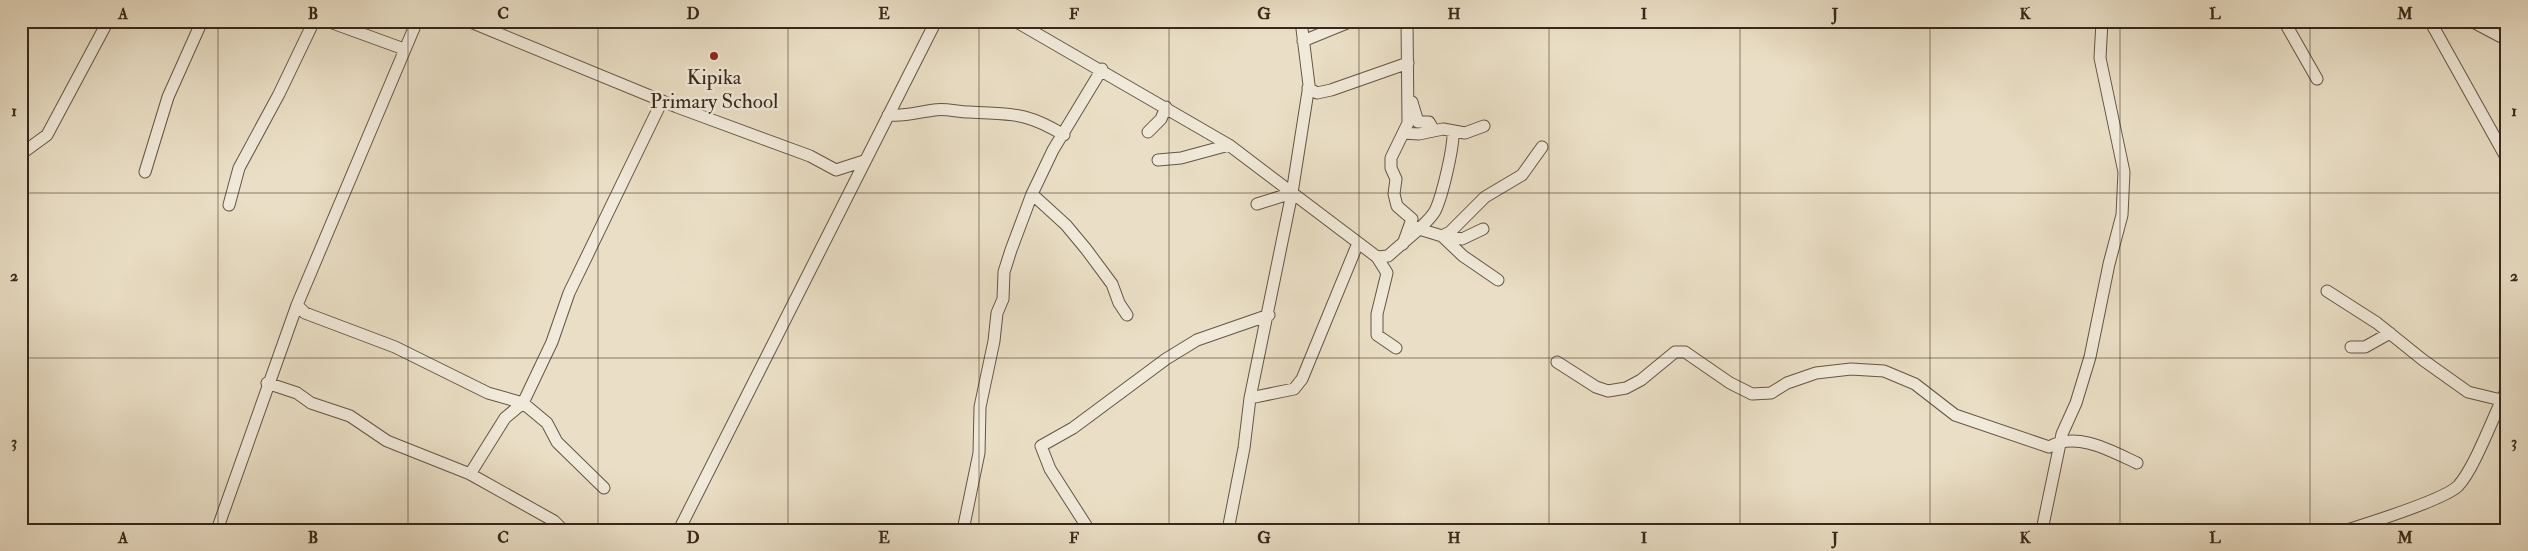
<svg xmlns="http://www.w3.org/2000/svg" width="2528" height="551" font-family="'IM FELL Double Pica',serif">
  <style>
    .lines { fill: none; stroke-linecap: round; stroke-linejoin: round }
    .street-casing { stroke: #645545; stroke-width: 13 }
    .street { stroke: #f1eada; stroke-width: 11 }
    .grid { fill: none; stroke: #37271a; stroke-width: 1; stroke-opacity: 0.55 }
    .poi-dot { fill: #8f2418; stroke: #f1eada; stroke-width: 2 }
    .labels { text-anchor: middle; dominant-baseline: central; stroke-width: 5; stroke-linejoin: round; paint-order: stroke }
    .poi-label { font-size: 21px; fill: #37271a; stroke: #f1eada }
    .neatline { fill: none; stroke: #37271a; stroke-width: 2 }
    .grid-label { font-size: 16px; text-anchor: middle; font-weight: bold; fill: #37271a }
  </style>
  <rect width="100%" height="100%" fill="#eadfc6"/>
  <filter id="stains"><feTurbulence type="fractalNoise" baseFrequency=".004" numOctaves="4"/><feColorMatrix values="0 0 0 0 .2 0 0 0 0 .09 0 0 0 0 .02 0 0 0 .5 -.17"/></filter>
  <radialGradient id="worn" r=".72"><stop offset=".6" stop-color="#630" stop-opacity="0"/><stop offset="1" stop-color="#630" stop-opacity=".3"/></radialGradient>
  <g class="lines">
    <defs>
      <path id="street" d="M 327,21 L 404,49
        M 468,21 L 677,107 L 810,156 L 836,170 L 864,161
        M 1015,21 L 1229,145 L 1377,257 L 1387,273 L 1377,314 L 1377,335 L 1396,348
        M 2284,21 L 2317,79
        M 2430,21 L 2507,159
        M 2471,21 L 2507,40
        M 1303,41 L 1352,21
        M 1308,88 L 1317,93 L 1331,90 L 1408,63
        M 1412,102 L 1418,122 L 1429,122 L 1433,129
        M 888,115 C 905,117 918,112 934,110 C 946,108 957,112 969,112 C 1013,115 1024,111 1064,135
        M 1148,132 L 1161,119 L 1166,107
        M 1403,133 L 1419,134 L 1443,129 L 1465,133 L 1484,126
        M 21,154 L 47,135 L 108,21
        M 1158,160 L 1181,158 L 1229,145
        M 145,172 L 168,97 L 202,21
        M 1032,194 L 1066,225 L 1086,249 L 1112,284 L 1119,303 L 1127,315
        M 1257,204 L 1292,193
        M 229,205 L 239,168 L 279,94 L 314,21
        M 1415,227 L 1419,229 C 1424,224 1431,218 1435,211 C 1442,197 1454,147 1453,131
        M 1442,236 L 1463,256 L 1498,280
        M 1443,236 L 1462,239 L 1483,229
        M 1403,244 L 1412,219 L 1397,206 L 1394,194 L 1396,179 L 1391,168 L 1391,158 L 1408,123 L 1407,21
        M 1377,257 L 1388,256 L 1419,229 L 1442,236 L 1450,232 L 1485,197 L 1522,175 L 1542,147
        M 2327,291 L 2377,323 L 2423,360 L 2468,392 L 2501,400
        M 297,305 L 305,313 L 395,347 L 488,393 L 523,403 L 547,423 L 557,442 L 604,488
        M 2351,347 L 2365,347 L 2390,333
        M 1557,362 L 1596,387 L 1608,391 L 1626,388 L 1641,380 L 1675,352 L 1685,352 L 1730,383 L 1752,394 L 1771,393 L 1787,383 L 1816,373 L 1851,369 L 1884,371 L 1915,384 L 1955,415 L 2049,447 C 2077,431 2111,451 2137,463
        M 267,383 L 297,393 L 311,403 L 350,416 L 387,441 L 470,474 L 554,521 L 563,530
        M 1250,398 L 1294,389 L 1302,379 L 1358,243
        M 470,474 L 505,418 L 523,403 L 552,342 L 569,293 L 662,101
        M 217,530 L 297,305 L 417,21
        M 679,530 L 936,21
        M 963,530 L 979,453 L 980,407 L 994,341 L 997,313 L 1003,299 L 1004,272 L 1011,250 L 1032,194 L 1053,150 L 1102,69
        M 1089,530 L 1050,469 L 1041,446 L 1073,428 L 1166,359 L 1197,340 L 1269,315
        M 1228,530 L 1244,448 L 1250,398 L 1292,193 L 1309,85 L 1301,21
        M 2042,530 L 2062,434 L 2076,403 L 2090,357 L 2109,264 L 2122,215 L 2124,172 L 2100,58 L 2102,21
        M 2347,530 C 2369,523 2444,500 2458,486 C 2475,468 2494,414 2507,389"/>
    </defs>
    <use href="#street" class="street-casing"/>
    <use href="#street" class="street"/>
  </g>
  <path class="grid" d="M 218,21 L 218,530M 408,21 L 408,530M 598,21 L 598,530M 788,21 L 788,530M 979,21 L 979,530M 1169,21 L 1169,530M 1359,21 L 1359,530M 1549,21 L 1549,530M 1740,21 L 1740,530M 1930,21 L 1930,530M 2120,21 L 2120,530M 2310,21 L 2310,530M 21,193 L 2507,193M 21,358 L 2507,358"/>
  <circle class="poi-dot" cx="714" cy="56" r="5"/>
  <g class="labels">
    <g class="poi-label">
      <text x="714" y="77">Kipika<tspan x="714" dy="24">Primary School</tspan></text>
    </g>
  </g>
  <rect width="2528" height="551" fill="none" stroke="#eadfc6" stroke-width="55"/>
  <rect x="28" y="28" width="2472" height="496" class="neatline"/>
  <g class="grid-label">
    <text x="123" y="19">A</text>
    <text x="313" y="19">B</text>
    <text x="503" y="19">C</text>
    <text x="693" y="19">D</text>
    <text x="884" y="19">E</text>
    <text x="1074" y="19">F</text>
    <text x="1264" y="19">G</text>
    <text x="1454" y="19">H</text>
    <text x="1644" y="19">I</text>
    <text x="1835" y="19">J</text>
    <text x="2025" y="19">K</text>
    <text x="2215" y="19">L</text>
    <text x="2405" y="19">M</text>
    <text x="14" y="116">1</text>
    <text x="2514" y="116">1</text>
    <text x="14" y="281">2</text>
    <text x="2514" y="281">2</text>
    <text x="14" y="447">3</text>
    <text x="2514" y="447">3</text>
    <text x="123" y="543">A</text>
    <text x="313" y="543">B</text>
    <text x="503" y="543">C</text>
    <text x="693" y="543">D</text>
    <text x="884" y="543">E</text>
    <text x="1074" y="543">F</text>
    <text x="1264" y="543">G</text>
    <text x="1454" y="543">H</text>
    <text x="1644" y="543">I</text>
    <text x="1835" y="543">J</text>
    <text x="2025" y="543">K</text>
    <text x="2215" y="543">L</text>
    <text x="2405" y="543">M</text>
  </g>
  <rect width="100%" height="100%" filter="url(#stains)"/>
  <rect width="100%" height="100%" fill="url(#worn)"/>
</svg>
